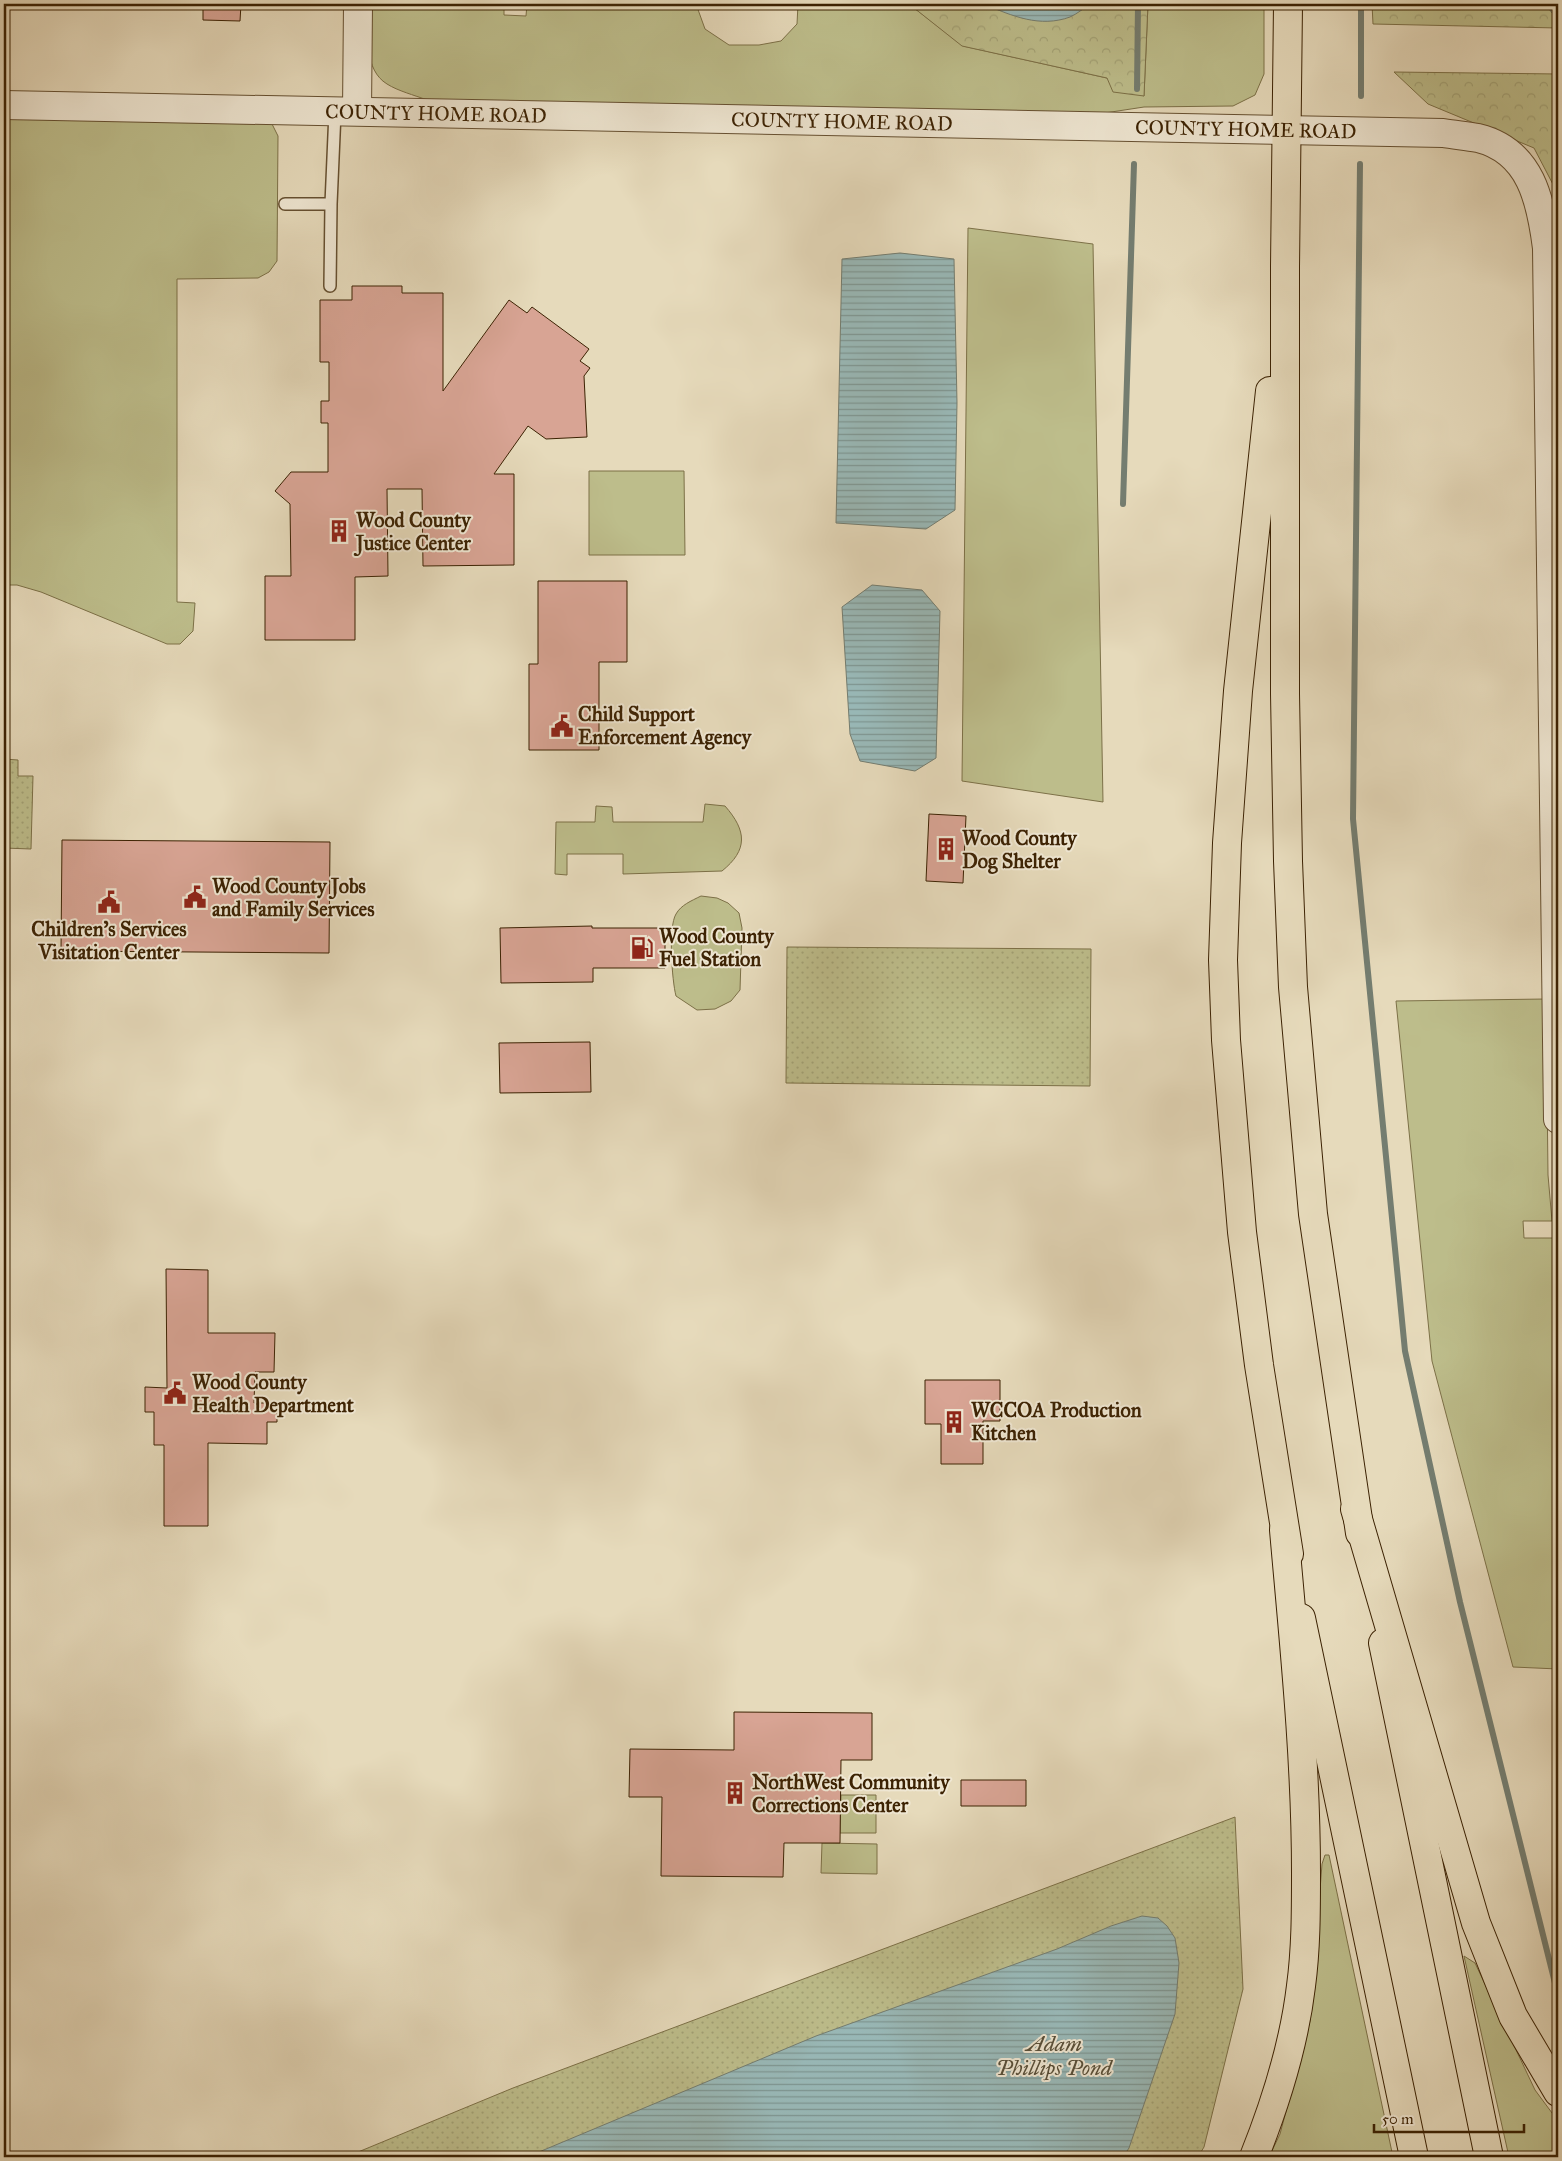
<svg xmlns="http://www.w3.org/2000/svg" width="1562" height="2161" font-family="'IM FELL Great Primer',serif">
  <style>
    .grass { fill: #bdbd8b; stroke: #7c7047 }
    .forest { fill: url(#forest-crowns); stroke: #7c7047 }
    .park { fill: url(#park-dots); stroke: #7c7047 }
    .water { fill: url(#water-rules); stroke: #747d70 }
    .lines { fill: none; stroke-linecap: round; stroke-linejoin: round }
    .stream { stroke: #747d70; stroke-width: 6 }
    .building { fill: #d8a494; stroke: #3c2203 }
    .service-casing { stroke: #665031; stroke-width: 14 }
    .tertiary-casing { stroke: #665031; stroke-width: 30 }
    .trunk-casing { stroke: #3c2203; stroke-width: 30 }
    .motorway-casing { stroke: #3c2203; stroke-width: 30 }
    .service { stroke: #efe7d3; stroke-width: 11 }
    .tertiary { stroke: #efe7d3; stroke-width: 28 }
    .trunk { stroke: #e6dabb; stroke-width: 28 }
    .motorway { stroke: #e6dabb; stroke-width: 28 }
    .labels { text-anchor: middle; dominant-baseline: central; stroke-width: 4; stroke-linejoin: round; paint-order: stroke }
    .street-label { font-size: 20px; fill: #3c2203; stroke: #efe7d3 }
    .poi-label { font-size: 20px; font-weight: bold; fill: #3c2203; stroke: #efe7d3; text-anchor: start }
    .water-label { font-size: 21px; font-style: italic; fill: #584f39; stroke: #efe7d3 }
  </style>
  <defs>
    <pattern id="forest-crowns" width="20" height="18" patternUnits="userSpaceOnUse" patternTransform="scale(1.25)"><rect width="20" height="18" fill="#bdbd8b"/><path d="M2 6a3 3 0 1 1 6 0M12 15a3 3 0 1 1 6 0" fill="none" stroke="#a3a276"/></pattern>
    <pattern id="park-dots" width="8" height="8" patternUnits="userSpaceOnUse" patternTransform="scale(1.25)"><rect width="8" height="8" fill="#bdbd8b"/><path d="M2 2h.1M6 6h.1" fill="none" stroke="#a3a276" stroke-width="1.8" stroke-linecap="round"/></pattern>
    <pattern id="water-rules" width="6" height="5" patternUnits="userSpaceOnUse" patternTransform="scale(1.25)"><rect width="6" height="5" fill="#99b9b8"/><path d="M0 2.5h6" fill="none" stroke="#7e9693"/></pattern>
  </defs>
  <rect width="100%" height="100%" fill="#e6dabb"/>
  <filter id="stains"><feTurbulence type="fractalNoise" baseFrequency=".004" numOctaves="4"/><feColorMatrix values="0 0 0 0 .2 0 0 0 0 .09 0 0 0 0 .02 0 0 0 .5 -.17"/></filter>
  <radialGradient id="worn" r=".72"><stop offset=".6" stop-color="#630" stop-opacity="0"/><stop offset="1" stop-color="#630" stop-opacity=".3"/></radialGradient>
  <path class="grass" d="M 378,4 L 504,4 L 504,15 L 526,16 L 527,4 L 696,4 L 705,29 L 729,45 L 759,45 L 781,41 L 797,24 L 798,4 L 909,4 L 963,46 L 1107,78 L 1144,96 L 1148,4 L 1264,4 L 1264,74 L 1255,95 L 1233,106 L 1144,107 L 1098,114 L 427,100 C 414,95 398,91 387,84 C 364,70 368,35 367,12 Z
    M 4,115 L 271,122 L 278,136 L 277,261 L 269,272 L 258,278 L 177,279 L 177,602 L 195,603 L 193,631 L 180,644 L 167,644 L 41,592 L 17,585 L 4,585 Z
    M 968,228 L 1093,244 L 1103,802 L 962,781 Z
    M 589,471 L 684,471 L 685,555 L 589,555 Z
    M 705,804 L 725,806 C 747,831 748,850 722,871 L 623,874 L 623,854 L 567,854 L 567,875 L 555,874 L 556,822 L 595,822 L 596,806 L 612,807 L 613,822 L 703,822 Z
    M 701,896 L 717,898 L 728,903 L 739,913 L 742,928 L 740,990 L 731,1001 L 715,1009 L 697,1010 L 676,996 C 672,981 668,927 676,914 C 681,905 691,901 701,896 Z
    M 1546,999 L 1548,1175 L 1552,1221 L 1523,1221 L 1524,1238 L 1553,1238 L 1558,1278 L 1558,1669 L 1513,1667 L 1432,1361 L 1396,1001 Z
    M 841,1795 L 876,1795 L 876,1833 L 840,1833 Z
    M 822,1843 L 877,1844 L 877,1874 L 821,1873 Z
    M 1325,1855 L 1329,1855 L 1393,2157 L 1269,2157 L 1280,2134 L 1310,2021 L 1322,1864 Z
    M 1464,1956 L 1475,1963 L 1535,2090 L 1558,2121 L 1558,2157 L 1509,2157 Z"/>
  <path class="forest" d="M 909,4 L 1148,4 L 1144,96 L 1113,92 L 1107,78 L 962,46 Z
    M 1372,4 L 1545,4 L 1558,20 L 1558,28 L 1373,24 Z
    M 1394,72 L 1558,74 L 1558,194 L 1534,148 L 1428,104 Z"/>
  <path class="park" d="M 4,759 L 18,760 L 18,776 L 33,776 L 31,849 L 4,848 Z
    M 787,947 L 1091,949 L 1090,1086 L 786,1083 Z
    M 1235,1817 L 1243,1989 L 1204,2147 L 1198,2157 L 346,2157 L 513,2088 Z"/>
  <path class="water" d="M 984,4 L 1090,4 C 1084,8 1077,14 1070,17 C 1040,28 1012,16 984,4 Z
    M 1545,4 L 1558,4 L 1558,20 Z
    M 900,253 L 954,259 L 957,403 L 955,510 L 926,529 L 836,523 L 842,259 Z
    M 872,585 L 922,590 L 940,611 L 936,758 L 915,771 L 860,761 L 850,734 L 842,607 Z
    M 1142,1916 L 1158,1918 L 1167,1926 L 1175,1938 L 1179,1963 L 1175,2014 L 1129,2148 L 1123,2157 L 527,2157 L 816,2036 L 1057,1949 L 1111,1926 Z"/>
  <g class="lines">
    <path class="stream" d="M 1361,4 L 1361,96
      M 1137,89 L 1138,4
      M 1360,164 L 1353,819 L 1405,1351 L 1460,1602 L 1555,1983 L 1558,1988
      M 1123,504 L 1134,164"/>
  </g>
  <path class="building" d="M 203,4 L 241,4 L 240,21 L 203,20 Z
    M 352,286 L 402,286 L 402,293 L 443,293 L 443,391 L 509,300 L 527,313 L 532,307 L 589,349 L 580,361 L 590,368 L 584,376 L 587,437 L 546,439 L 528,426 L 494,474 L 514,474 L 514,565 L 423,566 L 422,489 L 387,489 L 388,576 L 355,577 L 355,640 L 265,640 L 265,576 L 291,576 L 290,504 L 275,491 L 291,472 L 328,472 L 328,423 L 321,423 L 321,401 L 329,401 L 329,362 L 320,362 L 320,300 L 352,300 Z
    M 538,581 L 627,581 L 627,662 L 599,662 L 599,750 L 529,750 L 529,664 L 538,664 Z
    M 929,814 L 966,816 L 963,883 L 926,881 Z
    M 62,840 L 330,842 L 329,953 L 61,951 Z
    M 592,926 L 592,928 L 665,928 L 665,968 L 593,968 L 593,982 L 501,983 L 500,928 Z
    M 590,1042 L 591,1092 L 500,1093 L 499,1043 Z
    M 166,1269 L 208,1270 L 208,1333 L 275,1333 L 274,1372 L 255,1372 L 254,1403 L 277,1403 L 277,1422 L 267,1422 L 267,1444 L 208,1443 L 208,1526 L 164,1526 L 164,1445 L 154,1445 L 154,1412 L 145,1412 L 145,1387 L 167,1388 Z
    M 925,1380 L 1000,1380 L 1000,1421 L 983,1421 L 983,1464 L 941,1464 L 941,1424 L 925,1424 Z
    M 734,1712 L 872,1713 L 872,1760 L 841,1760 L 840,1843 L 784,1843 L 783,1877 L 661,1876 L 662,1797 L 629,1797 L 630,1749 L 734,1750 Z
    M 961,1780 L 1026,1780 L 1026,1806 L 961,1806 Z"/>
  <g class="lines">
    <defs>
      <path id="service" d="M 285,204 L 331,204 L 335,112
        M 330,286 L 331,204"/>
      <g id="tertiary">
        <path id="s1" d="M 4,105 L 1443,133 C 1455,135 1467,136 1478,138 C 1531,151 1541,201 1547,248 L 1558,1119"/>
        <path d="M 357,111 L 358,4"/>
      </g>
      <path id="trunk" d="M 1288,4 L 1285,267 L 1285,694 L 1288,861 L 1293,987 L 1313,1214 L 1360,1533
        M 1270,391 L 1238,691 L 1227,843 L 1223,960 L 1226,1040 L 1242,1232 L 1259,1365 L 1289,1554
        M 1301,1618 L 1414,2157
        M 1383,1643 L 1489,2157"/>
      <path id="motorway" d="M 1355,1509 L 1476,1923 L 1513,2016 L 1558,2092
        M 1254,2157 C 1276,2102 1294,2045 1301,1986 C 1306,1949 1306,1911 1306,1873 C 1306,1759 1294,1644 1284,1530"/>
    </defs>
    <use href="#service" class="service-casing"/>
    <use href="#tertiary" class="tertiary-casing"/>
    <use href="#trunk" class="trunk-casing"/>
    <use href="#motorway" class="motorway-casing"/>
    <use href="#service" class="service"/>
    <use href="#tertiary" class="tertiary"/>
    <use href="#trunk" class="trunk"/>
    <use href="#motorway" class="motorway"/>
  </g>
  <defs>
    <symbol id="building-bare" viewBox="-9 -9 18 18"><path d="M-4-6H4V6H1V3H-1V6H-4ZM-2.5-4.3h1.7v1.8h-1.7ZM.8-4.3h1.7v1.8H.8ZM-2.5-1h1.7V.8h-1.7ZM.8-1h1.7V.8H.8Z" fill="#8f2418" stroke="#efe7d3" stroke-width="2.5" paint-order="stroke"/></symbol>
    <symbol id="civic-bare" viewBox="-9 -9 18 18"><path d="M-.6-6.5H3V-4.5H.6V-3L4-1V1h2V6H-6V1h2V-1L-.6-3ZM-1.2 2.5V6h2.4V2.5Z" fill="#8f2418" stroke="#efe7d3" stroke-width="2.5" paint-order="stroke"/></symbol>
    <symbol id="fuel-bare" viewBox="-9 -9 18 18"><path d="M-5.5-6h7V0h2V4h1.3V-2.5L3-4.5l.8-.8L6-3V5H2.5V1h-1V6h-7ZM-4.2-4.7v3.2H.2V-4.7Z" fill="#8f2418" stroke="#efe7d3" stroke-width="2.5" paint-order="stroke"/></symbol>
  </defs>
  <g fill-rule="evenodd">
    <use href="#building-bare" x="323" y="515" width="32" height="32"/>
    <use href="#civic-bare" x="546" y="710" width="32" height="32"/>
    <use href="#building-bare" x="930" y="833" width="32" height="32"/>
    <use href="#civic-bare" x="179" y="881" width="32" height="32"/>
    <use href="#civic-bare" x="93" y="886" width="32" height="32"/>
    <use href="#fuel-bare" x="626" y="932" width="32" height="32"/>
    <use href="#civic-bare" x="159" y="1377" width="32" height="32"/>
    <use href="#building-bare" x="938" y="1406" width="32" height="32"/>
    <use href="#building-bare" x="719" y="1777" width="32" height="32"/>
  </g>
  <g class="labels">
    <g class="street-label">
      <text stroke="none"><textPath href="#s1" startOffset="432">COUNTY HOME ROAD</textPath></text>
      <text stroke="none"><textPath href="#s1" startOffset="838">COUNTY HOME ROAD</textPath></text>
      <text stroke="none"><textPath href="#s1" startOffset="1242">COUNTY HOME ROAD</textPath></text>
    </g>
    <g class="poi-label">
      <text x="356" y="520">Wood County<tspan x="356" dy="23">Justice Center</tspan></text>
      <text x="578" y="714">Child Support<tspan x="578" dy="23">Enforcement Agency</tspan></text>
      <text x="962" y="838">Wood County<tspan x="962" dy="23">Dog Shelter</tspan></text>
      <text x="212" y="886">Wood County Jobs<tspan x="212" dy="23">and Family Services</tspan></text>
      <text x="109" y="929" text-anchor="middle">Children's Services<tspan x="109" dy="23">Visitation Center</tspan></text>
      <text x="659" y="936">Wood County<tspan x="659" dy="23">Fuel Station</tspan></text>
      <text x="192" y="1382">Wood County<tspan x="192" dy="23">Health Department</tspan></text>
      <text x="971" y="1410">WCCOA Production<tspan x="971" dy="23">Kitchen</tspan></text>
      <text x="752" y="1782">NorthWest Community<tspan x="752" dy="23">Corrections Center</tspan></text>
    </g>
    <g class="water-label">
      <text x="1054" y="2044">Adam<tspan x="1054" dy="24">Phillips Pond</tspan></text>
    </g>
  </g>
  <rect width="1562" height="2161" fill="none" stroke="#e6dabb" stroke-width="20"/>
  <rect x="5" y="5" width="1552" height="2151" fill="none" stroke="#3c2203" stroke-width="2.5"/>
  <rect x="10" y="10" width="1542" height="2141" fill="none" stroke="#3c2203"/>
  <path d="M1374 2124v8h150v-8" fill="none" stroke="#3c2203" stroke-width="2.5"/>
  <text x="1382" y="2124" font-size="15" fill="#3c2203" stroke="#efe7d3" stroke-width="4" paint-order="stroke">50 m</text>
  <rect width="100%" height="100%" filter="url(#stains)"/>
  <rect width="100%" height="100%" fill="url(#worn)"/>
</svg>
